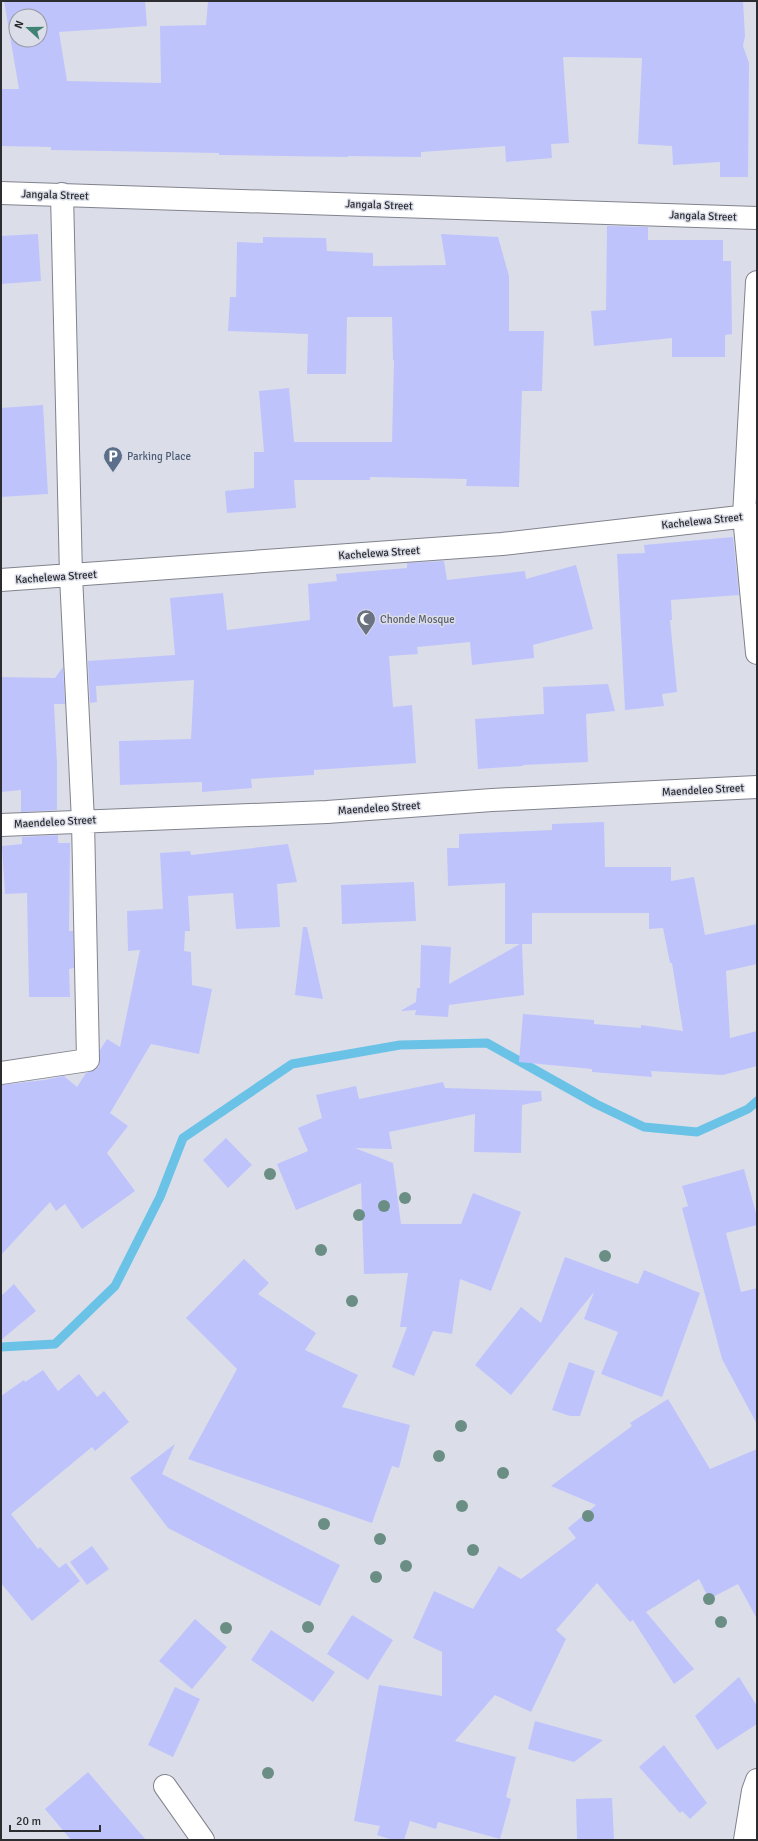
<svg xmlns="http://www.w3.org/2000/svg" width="758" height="1841" font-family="Signika,sans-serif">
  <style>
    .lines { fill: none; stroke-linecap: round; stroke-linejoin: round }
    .stream { stroke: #6ac2e7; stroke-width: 9 }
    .building { fill: #bfc3fc; fill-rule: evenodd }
    .minor-casing { stroke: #80838d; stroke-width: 24 }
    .minor { stroke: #fff; stroke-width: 22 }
    .tree { fill: #6b8e84 }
    .labels { text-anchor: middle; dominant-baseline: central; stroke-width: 3; stroke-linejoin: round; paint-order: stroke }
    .street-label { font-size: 11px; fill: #2c2d31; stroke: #dbdee9 }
    .service-label { font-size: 11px; fill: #4e5e75; stroke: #dbdee9; text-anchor: start }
    .worship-label { font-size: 11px; fill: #5b616d; stroke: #dbdee9; text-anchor: start }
  </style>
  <rect width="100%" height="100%" fill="#dbdee9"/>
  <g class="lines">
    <path class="stream" d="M 1,1347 L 55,1344 L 115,1286 L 160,1197 L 183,1138 L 292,1064 L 400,1045 L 487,1043 L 596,1104 L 644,1127 L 697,1132 L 748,1109 L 757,1101"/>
  </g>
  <path class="building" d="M 4,1 L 145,1 L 147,26 L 59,32 L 67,81 L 161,83 L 160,26 L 206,25 L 208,1 L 743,1 L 745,36 L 743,46 L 749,63 L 748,177 L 720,177 L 720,162 L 673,165 L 672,146 L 638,144 L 642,58 L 563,57 L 569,143 L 551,144 L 552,158 L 506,162 L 505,146 L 421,152 L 421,157 L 348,156 L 348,157 L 219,155 L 219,153 L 51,150 L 51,147 L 1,146 L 1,89 L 19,89 ZM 16,16 L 40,16 L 40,40 L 16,40 Z
    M 607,226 L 648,227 L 648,240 L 723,240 L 723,261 L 731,261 L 732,334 L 725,335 L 725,357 L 672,357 L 672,338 L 594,346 L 591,311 L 606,310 Z
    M 38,234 L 41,281 L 1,284 L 1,236 Z
    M 441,234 L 498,237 L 509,276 L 509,331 L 544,331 L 542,391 L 522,391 L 519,487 L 466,486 L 467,479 L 370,477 L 370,480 L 294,480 L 296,508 L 227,513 L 225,491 L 254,488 L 254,452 L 264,452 L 259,391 L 289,388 L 294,442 L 392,442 L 394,360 L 393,360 L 392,317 L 347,317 L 346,374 L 307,374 L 308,334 L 228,331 L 230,297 L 236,297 L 237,242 L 263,243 L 263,237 L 326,238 L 327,251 L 373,253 L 373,266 L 446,265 Z
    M 43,405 L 48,494 L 1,497 L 1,408 Z
    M 733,537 L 739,595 L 671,600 L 672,620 L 670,620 L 677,692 L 662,694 L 664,706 L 625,710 L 617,554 L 645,553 L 644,545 Z
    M 444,561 L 447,580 L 525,571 L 526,579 L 576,565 L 593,629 L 533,645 L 534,658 L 472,665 L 470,642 L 417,647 L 418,654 L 389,656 L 393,707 L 412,705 L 416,763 L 314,770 L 314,775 L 251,779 L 252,788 L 202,792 L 202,782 L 120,785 L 119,741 L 191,739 L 194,680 L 96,686 L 97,702 L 90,703 L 88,661 L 175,655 L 170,598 L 223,593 L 227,630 L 310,620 L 308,584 L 337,581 L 336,574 L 407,568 L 407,563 Z
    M 63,667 L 65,704 L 54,704 L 57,763 L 57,810 L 21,812 L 21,790 L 1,792 L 1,677 L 55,678 Z
    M 608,684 L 615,711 L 586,714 L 588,762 L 523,765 L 523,766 L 478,769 L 475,719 L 544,714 L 543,687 Z
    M 604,822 L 605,867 L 671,867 L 671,881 L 694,877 L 705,935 L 757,924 L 757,964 L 726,971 L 730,1038 L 757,1031 L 757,1066 L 723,1075 L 651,1071 L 652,1077 L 592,1072 L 592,1069 L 519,1062 L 523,1014 L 594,1020 L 594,1024 L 641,1028 L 641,1025 L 683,1031 L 672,963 L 670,963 L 663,928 L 649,929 L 649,913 L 532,913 L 532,944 L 522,944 L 524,995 L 449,1005 L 448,1017 L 415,1015 L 416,1010 L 402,1011 L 402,1010 L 416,1002 L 417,988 L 420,988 L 421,945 L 451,947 L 449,984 L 520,944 L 505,944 L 505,883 L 448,886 L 447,848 L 459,848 L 459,834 L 552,830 L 552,824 Z
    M 58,835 L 58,843 L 70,843 L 69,931 L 73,931 L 74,968 L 69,969 L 70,997 L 29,997 L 27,893 L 5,894 L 2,846 L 22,844 L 22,837 Z
    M 288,844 L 297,882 L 277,884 L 280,927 L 236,929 L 233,893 L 188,896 L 190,931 L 185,931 L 184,951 L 191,952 L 192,985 L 212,989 L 199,1054 L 151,1044 L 110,1113 L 128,1126 L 107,1153 L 135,1191 L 82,1229 L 65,1204 L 56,1211 L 50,1202 L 1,1255 L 1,1085 L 44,1080 L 64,1076 L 77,1087 L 86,1073 L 95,1070 L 99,1066 L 100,1050 L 107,1039 L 120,1047 L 140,950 L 128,951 L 127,911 L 163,909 L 160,853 L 190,851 L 191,855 Z
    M 414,882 L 416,921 L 342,924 L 341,885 Z
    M 303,927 L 307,927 L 323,999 L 295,995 Z
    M 443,1082 L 445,1088 L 541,1091 L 542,1101 L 522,1105 L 521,1153 L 474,1152 L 475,1114 L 389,1132 L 392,1149 L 355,1148 L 393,1163 L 401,1224 L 461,1224 L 473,1193 L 521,1212 L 491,1291 L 460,1279 L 452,1334 L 433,1331 L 414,1376 L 392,1367 L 407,1327 L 400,1327 L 408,1273 L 364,1274 L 361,1183 L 296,1210 L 277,1164 L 308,1151 L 298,1128 L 322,1118 L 316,1095 L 356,1086 L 359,1099 Z
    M 226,1138 L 252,1165 L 228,1188 L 203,1160 Z
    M 744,1169 L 757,1217 L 757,1225 L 726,1233 L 741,1292 L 757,1288 L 757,1424 L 722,1359 L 682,1208 L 688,1206 L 682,1186 Z
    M 565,1257 L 638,1284 L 644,1270 L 700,1293 L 662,1397 L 601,1374 L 618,1332 L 584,1319 L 594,1292 L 511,1395 L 475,1365 L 521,1307 L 541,1323 Z
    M 244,1259 L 269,1283 L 258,1294 L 316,1333 L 305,1350 L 358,1375 L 342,1407 L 410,1425 L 399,1468 L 392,1466 L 372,1523 L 188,1459 L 237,1369 L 186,1318 Z
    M 14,1284 L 36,1311 L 1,1340 L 1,1296 Z
    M 569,1362 L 595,1371 L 580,1416 L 570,1416 L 552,1410 Z
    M 43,1370 L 58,1391 L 79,1374 L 97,1397 L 104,1391 L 129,1422 L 95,1451 L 92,1447 L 11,1514 L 38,1549 L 40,1547 L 59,1568 L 66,1563 L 80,1581 L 32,1621 L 1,1583 L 1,1396 L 24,1380 L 25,1382 Z
    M 668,1399 L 710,1469 L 757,1449 L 757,1619 L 738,1584 L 709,1599 L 699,1579 L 646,1612 L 694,1669 L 674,1684 L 633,1620 L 630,1622 L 597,1583 L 556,1630 L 566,1639 L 531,1712 L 495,1695 L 455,1741 L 516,1757 L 506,1797 L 511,1799 L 500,1839 L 438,1822 L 436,1829 L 410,1821 L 404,1840 L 393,1840 L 377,1835 L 380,1826 L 354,1821 L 379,1685 L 442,1696 L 442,1652 L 413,1638 L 434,1591 L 473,1609 L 499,1566 L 521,1579 L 576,1538 L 568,1528 L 596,1505 L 551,1486 L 632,1426 L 630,1423 Z
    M 175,1444 L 162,1474 L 340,1565 L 320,1606 L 168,1528 L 130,1478 Z
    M 92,1546 L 109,1569 L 87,1585 L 70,1562 Z
    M 352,1615 L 393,1640 L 368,1680 L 327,1654 Z
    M 195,1619 L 227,1647 L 192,1689 L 159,1661 Z
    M 271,1630 L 335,1672 L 313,1702 L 251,1660 Z
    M 739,1677 L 757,1706 L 757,1724 L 717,1750 L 695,1716 Z
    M 175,1687 L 200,1699 L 173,1757 L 148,1745 Z
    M 535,1721 L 603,1740 L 574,1762 L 528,1749 Z
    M 664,1745 L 707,1803 L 690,1819 L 682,1811 L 680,1813 L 639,1767 Z
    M 88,1772 L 146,1840 L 71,1840 L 45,1809 Z
    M 612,1798 L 614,1839 L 577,1840 L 576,1799 Z"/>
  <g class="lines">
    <defs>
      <path id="minor" d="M 1,193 L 757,218
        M 757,282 L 744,516 L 757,653
        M 1,580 L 502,544 L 757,515
        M 1,825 L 327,812 L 492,800 L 757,787
        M 1,1073 L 88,1060 L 83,821 L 71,576 L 62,194
        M 165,1786 L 203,1840
        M 745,1840 L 753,1791 L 757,1780"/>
    </defs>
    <use href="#minor" class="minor-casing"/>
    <use href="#minor" class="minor"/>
  </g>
  <g class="tree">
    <circle cx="270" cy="1174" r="6"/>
    <circle cx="405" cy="1198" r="6"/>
    <circle cx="384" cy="1206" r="6"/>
    <circle cx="359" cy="1215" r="6"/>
    <circle cx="321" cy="1250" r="6"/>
    <circle cx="605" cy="1256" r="6"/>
    <circle cx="352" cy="1301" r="6"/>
    <circle cx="461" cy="1426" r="6"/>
    <circle cx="439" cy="1456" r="6"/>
    <circle cx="503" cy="1473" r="6"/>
    <circle cx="462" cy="1506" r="6"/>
    <circle cx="588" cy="1516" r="6"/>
    <circle cx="324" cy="1524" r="6"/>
    <circle cx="380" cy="1539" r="6"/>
    <circle cx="473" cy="1550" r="6"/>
    <circle cx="406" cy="1566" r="6"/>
    <circle cx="376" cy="1577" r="6"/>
    <circle cx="709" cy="1599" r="6"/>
    <circle cx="721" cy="1622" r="6"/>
    <circle cx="308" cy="1627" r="6"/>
    <circle cx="226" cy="1628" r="6"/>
    <circle cx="268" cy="1773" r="6"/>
  </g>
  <defs>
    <symbol id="parking-pin" viewBox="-11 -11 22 30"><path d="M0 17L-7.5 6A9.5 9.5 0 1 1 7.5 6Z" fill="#5c6f8a" stroke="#dbdee9"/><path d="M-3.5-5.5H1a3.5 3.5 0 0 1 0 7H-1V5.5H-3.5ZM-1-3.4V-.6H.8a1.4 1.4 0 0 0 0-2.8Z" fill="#fff"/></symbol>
    <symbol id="mosque-pin" viewBox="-11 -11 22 30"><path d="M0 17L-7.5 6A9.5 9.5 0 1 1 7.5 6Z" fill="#6b7280" stroke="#dbdee9"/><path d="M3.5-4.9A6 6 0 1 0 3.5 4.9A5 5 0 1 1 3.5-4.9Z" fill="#fff"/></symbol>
  </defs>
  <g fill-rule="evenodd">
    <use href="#parking-pin" x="102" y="445" width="22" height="30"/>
    <use href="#mosque-pin" x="355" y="608" width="22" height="30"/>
  </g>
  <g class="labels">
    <g class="street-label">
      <text transform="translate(55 195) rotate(2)">Jangala Street</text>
      <text transform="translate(379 205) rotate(2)">Jangala Street</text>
      <text transform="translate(703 216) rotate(2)">Jangala Street</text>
      <text transform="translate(702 521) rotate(-6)">Kachelewa Street</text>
      <text transform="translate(379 553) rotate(-4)">Kachelewa Street</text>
      <text transform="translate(56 577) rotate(-4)">Kachelewa Street</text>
      <text transform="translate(703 790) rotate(-3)">Maendeleo Street</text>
      <text transform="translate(379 808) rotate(-4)">Maendeleo Street</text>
      <text transform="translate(55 822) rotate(-3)">Maendeleo Street</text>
    </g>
    <g class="service-label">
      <text x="127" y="456">Parking Place</text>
    </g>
    <g class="worship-label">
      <text x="380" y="619">Chonde Mosque</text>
    </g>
  </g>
  <rect width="758" height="1841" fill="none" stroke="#2c2d31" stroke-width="4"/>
  <g transform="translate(28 28) rotate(291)"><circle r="19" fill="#dbdee9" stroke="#95979f"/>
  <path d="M0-3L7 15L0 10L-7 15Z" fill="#408274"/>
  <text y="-6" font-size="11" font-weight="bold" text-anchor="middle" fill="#2c2d31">N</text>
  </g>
  <path d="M10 1825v6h90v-6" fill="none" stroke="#2c2d31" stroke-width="2"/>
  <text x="16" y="1825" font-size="12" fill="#2c2d31" stroke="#dbdee9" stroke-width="3" paint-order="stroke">20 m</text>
</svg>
